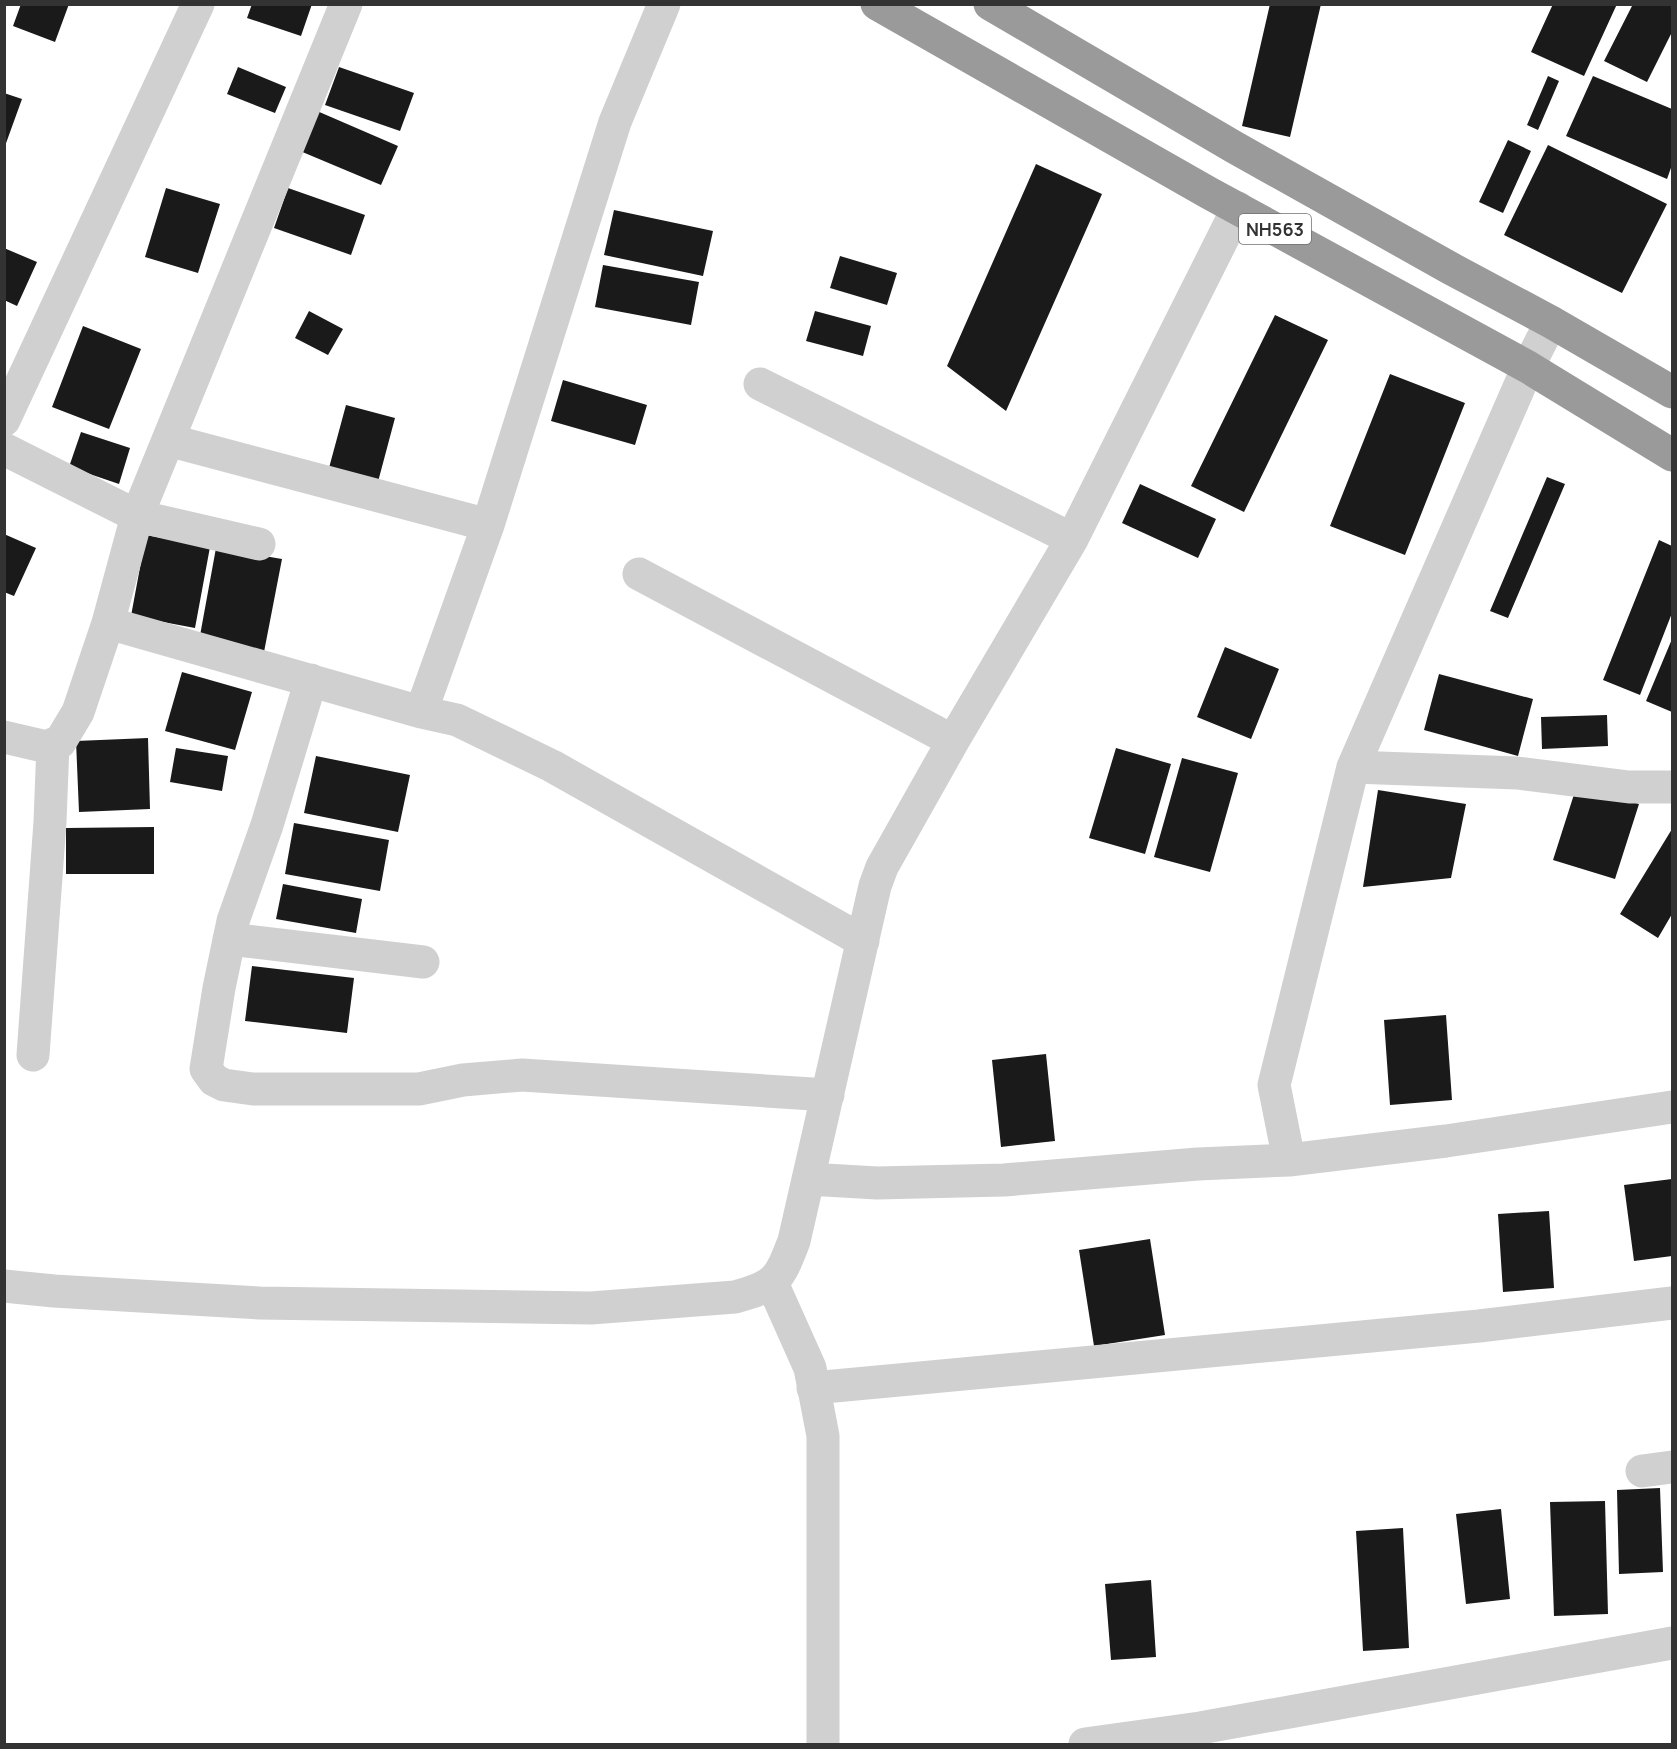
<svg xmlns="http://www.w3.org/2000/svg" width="1677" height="1749" font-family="Manrope,sans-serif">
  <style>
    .building { fill: #1a1a1a }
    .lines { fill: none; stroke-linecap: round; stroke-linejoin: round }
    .street { stroke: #d0d0d0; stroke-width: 33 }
    .highway { stroke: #9a9a9a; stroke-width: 33 }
    .labels { text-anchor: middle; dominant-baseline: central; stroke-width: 6; stroke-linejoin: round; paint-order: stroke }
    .shield { fill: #fff; stroke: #707070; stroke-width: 1.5 }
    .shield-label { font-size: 18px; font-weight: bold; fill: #333 }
  </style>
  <rect width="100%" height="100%" fill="#fff"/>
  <path class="building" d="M 21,4 L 69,4 L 55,42 L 13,26 Z
    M 252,4 L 312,4 L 301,36 L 247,18 Z
    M 1270,4 L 1321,4 L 1290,137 L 1242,126 Z
    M 1553,4 L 1617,4 L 1584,76 L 1531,52 Z
    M 1633,4 L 1668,4 L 1672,7 L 1672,32 L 1647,82 L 1604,61 Z
    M 238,67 L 286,87 L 275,113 L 227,94 Z
    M 339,67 L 414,93 L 400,131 L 325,105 Z
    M 1548,76 L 1559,81 L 1538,130 L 1527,125 Z
    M 1593,76 L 1672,109 L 1672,165 L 1667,179 L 1566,136 Z
    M 4,93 L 22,99 L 5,146 L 4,146 Z
    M 317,111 L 398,146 L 381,185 L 300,151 Z
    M 1508,140 L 1531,151 L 1503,213 L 1479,202 Z
    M 1548,145 L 1667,204 L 1622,293 L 1504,235 Z
    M 1036,164 L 1102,194 L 1006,411 L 947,366 Z
    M 166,188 L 220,204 L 198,273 L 145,257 Z
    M 288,188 L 365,215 L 351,255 L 274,228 Z
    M 614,210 L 713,231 L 703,276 L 604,255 Z
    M 4,248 L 37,262 L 17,306 L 4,300 Z
    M 840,256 L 897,273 L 887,305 L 830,288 Z
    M 603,265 L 699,282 L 691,325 L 595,307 Z
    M 309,311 L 343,329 L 328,355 L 295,338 Z
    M 815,311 L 871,326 L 863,356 L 806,341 Z
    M 1275,315 L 1328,340 L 1244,512 L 1191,486 Z
    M 83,326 L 141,349 L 109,429 L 52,407 Z
    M 1390,374 L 1465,403 L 1405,555 L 1330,526 Z
    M 563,380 L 647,405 L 635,445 L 551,421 Z
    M 346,405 L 395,418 L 375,493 L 326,479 Z
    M 81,432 L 130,448 L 119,484 L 69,467 Z
    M 1547,477 L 1565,484 L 1508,618 L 1490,611 Z
    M 1140,484 L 1216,519 L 1198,558 L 1122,523 Z
    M 4,534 L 36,548 L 14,596 L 4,592 Z
    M 146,535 L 210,547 L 195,628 L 131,616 Z
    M 1659,540 L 1672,546 L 1672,613 L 1640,695 L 1603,680 Z
    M 216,548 L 282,559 L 264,652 L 199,641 Z
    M 1672,639 L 1672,712 L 1646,701 Z
    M 1225,647 L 1279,669 L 1251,739 L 1197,717 Z
    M 182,672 L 252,692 L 235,750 L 165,731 Z
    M 1439,674 L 1533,699 L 1518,756 L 1424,730 Z
    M 1607,715 L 1608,746 L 1542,749 L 1541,717 Z
    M 148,738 L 150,809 L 79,812 L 76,741 Z
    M 176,748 L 228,756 L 222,791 L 170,782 Z
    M 1116,748 L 1171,764 L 1145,854 L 1089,838 Z
    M 316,756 L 410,775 L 398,832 L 304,813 Z
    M 1182,758 L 1238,773 L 1210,872 L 1154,857 Z
    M 1577,785 L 1639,804 L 1615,879 L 1553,860 Z
    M 1378,790 L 1466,804 L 1451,878 L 1363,887 Z
    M 294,823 L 389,840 L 380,891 L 285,874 Z
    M 154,827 L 154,874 L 66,874 L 66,828 Z
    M 1672,829 L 1672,914 L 1658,938 L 1620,914 Z
    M 283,884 L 362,899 L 356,933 L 276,919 Z
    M 252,966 L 354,978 L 347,1033 L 245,1021 Z
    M 1446,1015 L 1452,1100 L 1390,1105 L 1384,1020 Z
    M 1046,1054 L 1055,1141 L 1001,1147 L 992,1060 Z
    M 1672,1179 L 1672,1256 L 1634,1261 L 1624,1185 Z
    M 1549,1211 L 1554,1288 L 1503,1292 L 1498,1214 Z
    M 1150,1239 L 1165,1335 L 1094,1346 L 1079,1250 Z
    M 1660,1488 L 1663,1572 L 1619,1574 L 1617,1490 Z
    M 1605,1501 L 1608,1614 L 1554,1616 L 1550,1502 Z
    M 1501,1509 L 1510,1599 L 1466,1604 L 1456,1514 Z
    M 1403,1528 L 1409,1648 L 1363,1651 L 1356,1531 Z
    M 1151,1580 L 1156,1657 L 1111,1660 L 1105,1584 Z"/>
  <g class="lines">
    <path class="street" d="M 760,384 L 1072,539
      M 4,420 L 198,4
      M 168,440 L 488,525
      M 4,449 L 137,516 L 259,544
      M 639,574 L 953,741
      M 108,623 L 421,712 L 457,720 L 552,766 L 863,941
      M 311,680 L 267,825 L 233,921 L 219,988 L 206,1069 L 214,1080 L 224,1085 L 253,1089 L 419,1089 L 463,1080 L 522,1075 L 828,1095
      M 421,712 L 488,525 L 615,122 L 664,4
      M 4,737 L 47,747 L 60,742 L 78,712 L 108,623 L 137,516 L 346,4
      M 1353,767 L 1517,773 L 1629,787 L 1672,787
      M 229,939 L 423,962
      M 33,1055 L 50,822 L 53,744
      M 1289,1160 L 1274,1085 L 1353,767 L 1528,367 L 1551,322
      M 808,1179 L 877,1183 L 1004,1180 L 1198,1164 L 1289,1160 L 1446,1141 L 1672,1107
      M 772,1283 L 810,1368 L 823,1436 L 823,1744
      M 4,1286 L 54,1291 L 259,1303 L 591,1308 L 735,1297 C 776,1286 779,1280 794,1241 L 875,886 L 882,867 L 953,741 L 1072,539 L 1238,208
      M 813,1388 L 1479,1326 L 1672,1303
      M 1642,1471 L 1672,1467
      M 1085,1744 L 1200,1728 L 1672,1643"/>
    <path class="highway" d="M 877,4 L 1209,193 L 1528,367 L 1672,455
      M 990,4 L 1234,147 L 1450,268 L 1551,322 L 1672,392"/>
  </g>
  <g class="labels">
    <rect class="shield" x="1239" y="214" width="72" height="30" rx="4.5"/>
    <g class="shield-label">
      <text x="1275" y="229">NH563</text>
    </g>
  </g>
  <rect width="1677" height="1749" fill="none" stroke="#333333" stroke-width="12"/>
</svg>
